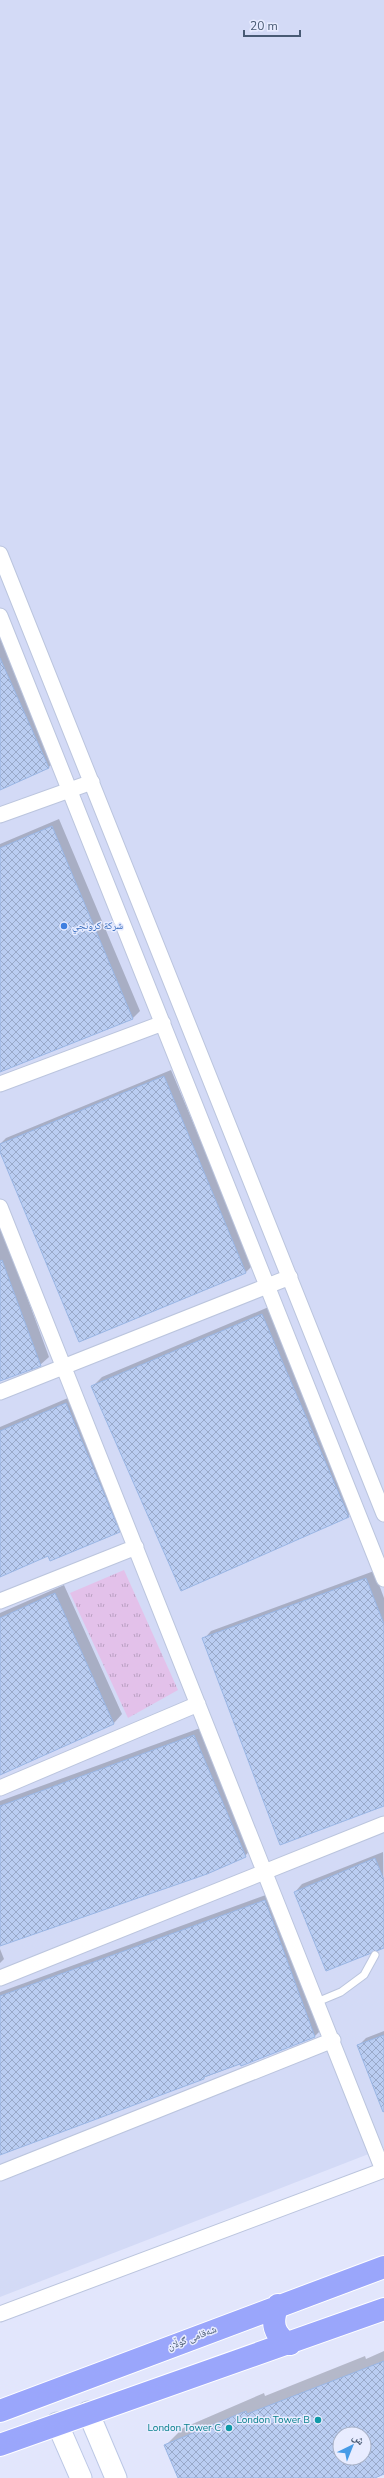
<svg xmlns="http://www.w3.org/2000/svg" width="384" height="2478" font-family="'Nunito Sans','Noto Naskh Arabic',sans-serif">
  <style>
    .residential { fill: #d3daf6 }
    .grass { fill: url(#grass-tufts) }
    .shadow { fill: #0003; fill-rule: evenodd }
    .building { fill: url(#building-cross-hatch); stroke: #9ab6e4; fill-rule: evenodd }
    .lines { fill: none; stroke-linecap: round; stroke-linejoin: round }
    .lane-casing { stroke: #bbc5de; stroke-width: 9 }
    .street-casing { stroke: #bbc5de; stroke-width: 17 }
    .secondary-casing { stroke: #bcc8e6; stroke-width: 23 }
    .primary-casing { stroke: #fff; stroke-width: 24 }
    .lane { stroke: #fff; stroke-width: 7 }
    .street { stroke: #fff; stroke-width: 15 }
    .secondary { stroke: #fff; stroke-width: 21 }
    .primary { stroke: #9aa6fb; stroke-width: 22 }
    .shop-dot { fill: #3f7fe0; stroke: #e8ecff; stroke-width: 1.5 }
    .culture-dot { fill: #0f9aa8; stroke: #e8ecff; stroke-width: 1.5 }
    .labels { text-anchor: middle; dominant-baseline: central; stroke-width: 3; stroke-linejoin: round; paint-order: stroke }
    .shop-label { font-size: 10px; fill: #366cbe; stroke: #e8ecff; text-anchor: start }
    .street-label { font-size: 10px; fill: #485a74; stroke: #e8ecff }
    .culture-label { font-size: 10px; fill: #0d838f; stroke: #e8ecff; text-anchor: end }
  </style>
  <defs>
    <pattern id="grass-tufts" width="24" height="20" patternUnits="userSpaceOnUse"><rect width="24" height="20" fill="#e3c1ea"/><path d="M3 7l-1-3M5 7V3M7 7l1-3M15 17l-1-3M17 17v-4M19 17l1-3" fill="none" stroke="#baa0c2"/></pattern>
    <pattern id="building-cross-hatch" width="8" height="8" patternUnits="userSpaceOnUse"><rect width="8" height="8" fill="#bacdf2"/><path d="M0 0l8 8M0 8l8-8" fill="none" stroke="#99a9c9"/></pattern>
  </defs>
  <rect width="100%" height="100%" fill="#e2e6fc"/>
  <path class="residential" d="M 0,0 L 384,0 L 384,2148 L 0,2297 Z"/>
  <path class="grass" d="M 124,1570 L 178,1690 L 128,1718 L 70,1593 Z"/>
  <path class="shadow" d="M 0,635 L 56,760 L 48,768 L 0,789 Z
    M 59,819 L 140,1011 L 133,1018 L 0,1070 L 0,844 Z
    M 171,1070 L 253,1265 L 246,1272 L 79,1341 L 0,1149 L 0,1144 L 6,1138 Z
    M 0,1223 L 49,1357 L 40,1365 L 0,1380 Z
    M 271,1306 L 358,1506 L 348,1516 L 93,1386 L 102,1377 Z
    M 75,1395 L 128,1523 L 119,1531 L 48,1554 L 0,1576 L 0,1427 Z
    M 374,1571 L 384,1598 L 384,1805 L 204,1639 L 211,1631 Z
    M 64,1585 L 122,1714 L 114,1723 L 0,1774 L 0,1613 Z
    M 203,1727 L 253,1847 L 245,1856 L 0,1945 L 0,1801 Z
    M 383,1852 L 384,1947 L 295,1892 L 302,1884 Z
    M 274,1892 L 323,2028 L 315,2036 L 0,2154 L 0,1992 Z
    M 0,1949 L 4,1959 L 0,1963 Z
    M 384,2031 L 384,2113 L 359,2045 L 366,2038 Z
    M 384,2351 L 384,2473 L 372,2478 L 179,2478 L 165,2446 L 183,2428 L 264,2393 L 265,2396 L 365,2356 L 366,2359 ZM 340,2434 L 364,2434 L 364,2458 L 340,2458 Z"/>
  <path class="building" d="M 0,658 L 49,768 L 0,790 Z
    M 52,826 L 133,1019 L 0,1072 L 0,848 Z
    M 164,1076 L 246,1273 L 79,1342 L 0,1152 L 0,1144 Z
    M 2,1260 L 41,1366 L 0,1381 L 0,1261 Z
    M 262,1314 L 349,1517 L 181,1591 L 91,1386 Z
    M 66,1403 L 120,1532 L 50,1561 L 48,1556 L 0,1577 L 0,1431 Z
    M 366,1578 L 384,1624 L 384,1806 L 280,1845 L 202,1638 Z
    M 55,1593 L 114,1724 L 0,1775 L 0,1618 Z
    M 194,1735 L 246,1857 L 207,1874 L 0,1946 L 0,1806 Z
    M 375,1858 L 384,1880 L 384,1948 L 326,1971 L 294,1892 Z
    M 265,1900 L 315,2037 L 241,2066 L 240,2064 L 204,2077 L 204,2079 L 169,2092 L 0,2155 L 0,1996 Z
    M 384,2035 L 384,2111 L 383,2112 L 357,2045 Z
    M 384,2361 L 384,2474 L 375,2478 L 178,2478 L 164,2445 L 246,2411 L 247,2414 ZM 340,2434 L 364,2434 L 364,2458 L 340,2458 Z"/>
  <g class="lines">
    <defs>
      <path id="lane" d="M 317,2002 L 341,1992 L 364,1975 L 375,1955"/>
      <path id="street" d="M 0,554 L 384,1514
        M 0,616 L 384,1579
        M 0,815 L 92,782
        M 0,1084 L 163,1023
        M 0,1207 L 383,2170
        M 0,1392 L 290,1277
        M 0,1601 L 136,1547
        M 0,1788 L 198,1704
        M 0,1978 L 384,1824
        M 0,2173 L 333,2040
        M 0,2314 L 384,2170"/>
      <path id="secondary" d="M 88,2412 L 116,2478
        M 57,2423 L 81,2478"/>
      <path id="primary" d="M 278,2305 C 271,2322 273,2335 290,2344
        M 0,2411 L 384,2267
        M 0,2445 L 384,2309"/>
    </defs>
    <use href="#lane" class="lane-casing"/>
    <use href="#street" class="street-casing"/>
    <use href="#secondary" class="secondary-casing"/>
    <use href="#primary" class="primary-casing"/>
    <use href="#lane" class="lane"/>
    <use href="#street" class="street"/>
    <use href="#secondary" class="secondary"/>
    <use href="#primary" class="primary"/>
  </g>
  <circle class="shop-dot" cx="64" cy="926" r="4"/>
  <g class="culture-dot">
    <circle cx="318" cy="2420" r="4"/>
    <circle cx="229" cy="2428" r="4"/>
  </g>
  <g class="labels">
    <g class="shop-label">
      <text x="72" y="926">شركة كرونجي</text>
    </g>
    <g class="street-label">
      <text transform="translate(192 2338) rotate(-21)">شەقامی گوڵان</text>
    </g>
    <g class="culture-label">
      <text x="310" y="2420">London Tower B</text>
      <text x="221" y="2428">London Tower C</text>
    </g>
  </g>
  <g transform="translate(352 2446) rotate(43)"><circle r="19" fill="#e8ecff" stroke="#a8b2c7"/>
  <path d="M0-3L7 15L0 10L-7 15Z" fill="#469be7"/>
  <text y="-6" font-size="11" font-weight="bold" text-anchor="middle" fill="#485a74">ش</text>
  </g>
  <path d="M244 30v6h56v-6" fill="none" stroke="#485a74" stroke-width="2"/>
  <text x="250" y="30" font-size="12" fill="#485a74" stroke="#e8ecff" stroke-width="3" paint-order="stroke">20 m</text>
</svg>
